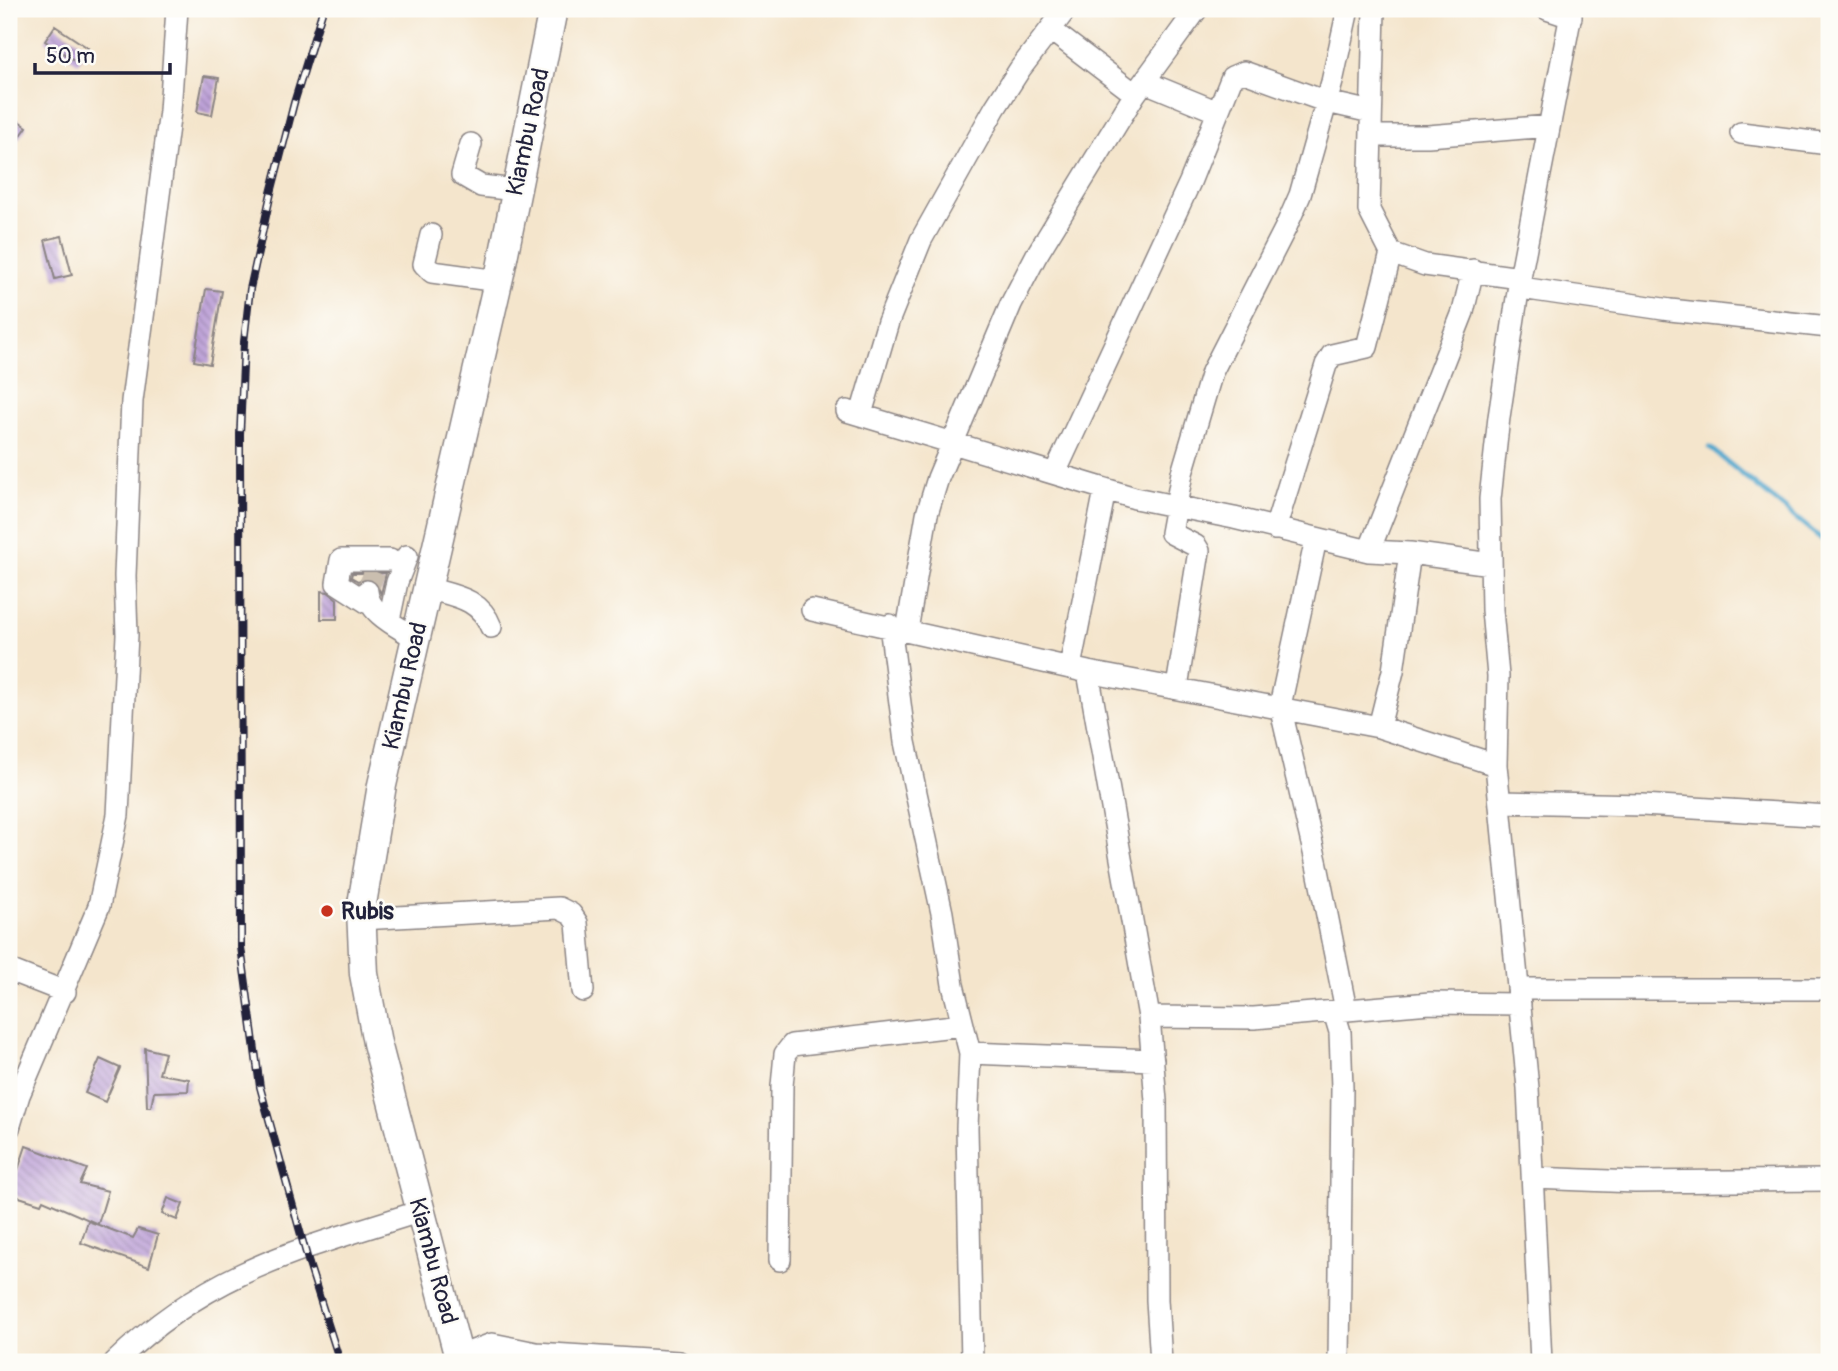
<svg xmlns="http://www.w3.org/2000/svg" width="1838" height="1371" font-family="Pangolin,sans-serif">
  <style>
    .lines { fill: none; stroke-linecap: round; stroke-linejoin: round }
    .stream { stroke: #4fa6cc; stroke-width: 5 }
    .building { fill: url(#building-back-hatch) }
    .minor-tunnel { stroke: #cabeaf; stroke-width: 21; stroke-dasharray: 21 10; stroke-linecap: butt }
    .minor-casing { stroke: #8b8484; stroke-width: 24 }
    .major-casing { stroke: #8b8484; stroke-width: 31 }
    .minor { stroke: #fff; stroke-width: 21 }
    .major { stroke: #fff; stroke-width: 28 }
    .rail-casing { stroke: #22223b; stroke-width: 8 }
    .rail { stroke: #fdfcf7; stroke-width: 5; stroke-dasharray: 16; stroke-linecap: butt }
    .poi-dot { fill: #c8321e; stroke: #fdfcf7; stroke-width: 2.5 }
    .labels { text-anchor: middle; dominant-baseline: central; stroke-width: 5; stroke-linejoin: round; paint-order: stroke }
    .street-label { font-size: 24px; fill: #22223b; stroke: #fdfcf7 }
    .poi-label { font-size: 24px; font-weight: bold; fill: #22223b; stroke: #fdfcf7; text-anchor: start }
  </style>
  <defs>
    <pattern id="building-back-hatch" width="6" height="6" patternUnits="userSpaceOnUse" patternTransform="scale(1.75)"><rect width="6" height="6" fill="#bea2d8"/><path d="M-1 5l2 2M0 0l6 6M5-1l2 2" fill="none" stroke="#9a84b0"/></pattern>
  </defs>
  <rect width="100%" height="100%" fill="#fdfcf7"/>
  <filter id="ink" filterUnits="userSpaceOnUse"><feTurbulence type="fractalNoise" baseFrequency=".0143" numOctaves="2"/><feDisplacementMap in="SourceGraphic" scale="14" xChannelSelector="R" yChannelSelector="G"/><feConvolveMatrix kernelMatrix="1 2 1 2 8 2 1 2 1" color-interpolation-filters="sRGB"/></filter>
  <filter id="wash" filterUnits="userSpaceOnUse"><feTurbulence type="fractalNoise" baseFrequency=".00686" numOctaves="4" result="noise"/><feDisplacementMap in="SourceGraphic" scale="28" xChannelSelector="R" yChannelSelector="G"/><feGaussianBlur stdDeviation="1.57" result="paint"/><feColorMatrix in="noise" values="0 0 0 0 0 0 0 0 0 0 0 0 0 0 0 0 0 1.4 0 .05"/><feComposite in="paint" operator="in"/></filter>
  <g filter="url(#wash)">
    <rect width="100%" height="100%" fill="#f4e5cc"/>
    <g class="lines">
      <path class="stream" d="M 1710,448 L 1829,545"/>
    </g>
    <g id="blocks">
      <path class="building" d="M 55,26 L 88,48 L 78,63 L 45,41 Z
        M 204,76 L 219,78 L 212,115 L 197,112 Z
        M 9,114 L 27,127 L 9,152 Z
        M 62,236 L 72,275 L 55,279 L 45,240 Z
        M 206,289 L 222,291 L 210,364 L 194,361 Z
        M 352,573 L 386,573 L 381,594 L 376,582 L 365,578 L 358,581 L 351,577 Z
        M 321,591 L 328,592 L 337,599 L 337,619 L 321,619 Z
        M 145,1048 L 165,1053 L 159,1074 L 189,1079 L 188,1091 L 154,1092 L 151,1107 L 147,1107 Z
        M 100,1059 L 120,1068 L 105,1102 L 85,1093 Z
        M 26,1146 L 87,1169 L 80,1184 L 108,1191 L 98,1224 L 43,1200 L 41,1204 L 10,1194 Z
        M 168,1198 L 183,1204 L 177,1220 L 162,1214 Z
        M 88,1221 L 133,1238 L 138,1229 L 158,1235 L 149,1267 L 81,1243 Z"/>
    </g>
  </g>
  <g filter="url(#ink)">
    <use href="#blocks" fill-opacity="0" stroke="#8b8484" stroke-width="2"/>
    <g class="lines">
      <path class="minor-tunnel" d="M 367,591 L 375,571"/>
      <defs>
        <path id="minor" d="M 1547,9 L 1571,17
          M 1051,30 L 1135,94
          M 1145,82 L 1218,112
          M 1741,133 L 1829,144
          M 1371,136 L 1428,136 L 1549,126
          M 471,144 L 462,175 L 481,186 L 515,190
          M 431,235 L 424,264 L 432,272 L 498,281
          M 1391,253 L 1425,265 L 1520,278
          M 1521,288 L 1670,310 L 1829,327
          M 847,411 L 1135,498 L 1234,518 L 1369,551 L 1410,553 L 1393,671 L 1379,727
          M 861,414 L 888,322 L 921,240 L 995,108 L 1020,69 L 1066,9
          M 1055,473 L 1190,182 L 1232,77 L 1244,72 L 1327,102 L 1371,112
          M 1275,529 L 1326,365 L 1332,355 L 1367,347 L 1391,253 L 1369,210 L 1374,9
          M 1316,539 L 1280,706 L 1317,865 L 1346,1010
          M 1369,551 L 1463,312 L 1473,270
          M 1410,553 L 1491,564
          M 427,588 C 454,596 480,598 491,627
          M 367,591 C 368,614 399,627 417,639
          M 368,603 L 337,583 L 341,560 L 390,560
          M 812,610 L 1088,672 L 1379,727 L 1496,765
          M 389,620 L 397,582 L 407,556
          M 890,625 L 905,742 L 942,913 L 953,985 L 970,1053 L 967,1128 L 972,1362
          M 907,630 L 927,514 L 938,478 L 1011,304 L 1036,256 L 1135,94 L 1197,9
          M 1070,667 L 1105,490
          M 1088,672 L 1149,1017 L 1156,1101 L 1157,1300 L 1161,1362
          M 1177,687 L 1199,551 L 1196,546 L 1171,533 L 1182,473 L 1212,372 L 1286,227 L 1300,195 L 1332,82 L 1348,9
          M 1502,802 L 1642,805 L 1829,816
          M 361,919 L 559,908 L 571,914 L 577,923 L 583,991
          M 9,970 L 65,992
          M 1518,989 L 1829,989
          M 1334,1012 L 1340,1032 L 1342,1088 L 1339,1362
          M 1149,1017 L 1254,1018 L 1430,1003 L 1520,1004
          M 970,1053 L 1153,1060
          M 9,1128 L 19,1095 L 99,906 L 118,815 L 127,635 L 125,576 L 132,401 L 170,111 L 177,9
          M 1533,1178 L 1635,1182 L 1829,1180
          M 780,1260 L 782,1086 L 785,1054 L 792,1045 L 962,1025
          M 459,1356 L 492,1344 L 536,1353 L 679,1362
          M 115,1362 C 209,1271 298,1250 418,1212
          M 1541,1362 L 1528,1088 L 1496,765 L 1498,676 L 1492,610 L 1490,499 L 1499,417 L 1520,278 L 1572,9"/>
        <path id="major" d="M 460,1362 L 377,1043 L 364,974 L 361,910 L 382,785 L 500,273 L 553,9"/>
      </defs>
      <use href="#minor" class="minor-casing"/>
      <use href="#major" class="major-casing"/>
      <use href="#minor" class="minor"/>
      <use href="#major" class="major"/>
      <defs>
        <path id="rail" d="M 323,9 L 294,103 L 271,193 L 250,289 L 244,342 L 240,434 L 241,947 L 260,1087 L 309,1264 L 340,1362"/>
      </defs>
      <use href="#rail" class="rail-casing"/>
      <use href="#rail" class="rail"/>
    </g>
  </g>
  <circle class="poi-dot" cx="327" cy="911" r="7"/>
  <g class="labels">
    <g class="street-label">
      <text transform="translate(528 132) rotate(-78)">Kiambu Road</text>
      <text transform="translate(405 686) rotate(-77)">Kiambu Road</text>
      <text transform="translate(433 1261) rotate(75)">Kiambu Road</text>
    </g>
    <g class="poi-label">
      <text x="341" y="911">Rubis</text>
    </g>
  </g>
  <rect width="1838" height="1371" fill="none" stroke="#fdfcf7" stroke-width="35"/>
  <path d="M35 63v10h135v-10" fill="none" stroke="#22223b" stroke-width="3.5"/>
  <text x="46" y="63" font-size="21" fill="#22223b" stroke="#fdfcf7" stroke-width="5" paint-order="stroke">50 m</text>
</svg>
